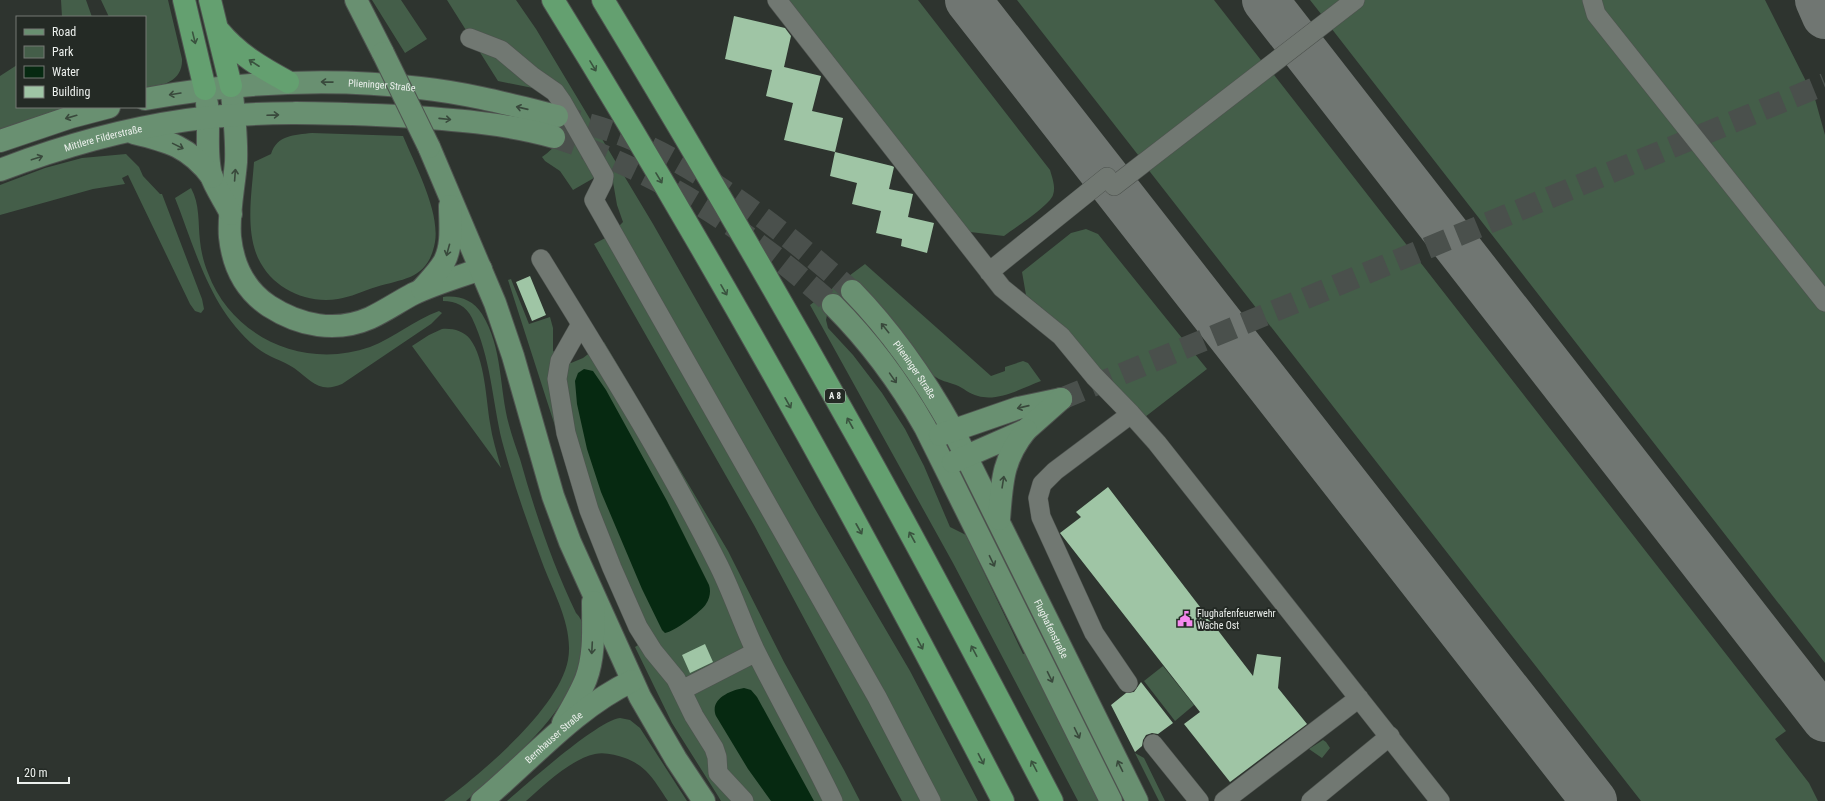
<svg xmlns="http://www.w3.org/2000/svg" width="1825" height="801" font-family="'Roboto Condensed',sans-serif">
  <style>
    .green { fill: #445e49 }
    .water { fill: #062911 }
    .lines { fill: none; stroke-linecap: round; stroke-linejoin: round }
    .taxiway { stroke: #707672; stroke-width: 46 }
    .building { fill: #9fc5a5 }
    .major-tunnel { stroke: #4a504c; stroke-width: 22; stroke-dasharray: 22 11; stroke-linecap: butt }
    .minor-casing { stroke: #4e534f; stroke-width: 20 }
    .major-casing { stroke: #4e534f; stroke-width: 24 }
    .highway-casing { stroke: #4e534f; stroke-width: 24 }
    .minor { stroke: #717872; stroke-width: 19 }
    .major { stroke: #699071; stroke-width: 22 }
    .highway { stroke: #64a070; stroke-width: 22 }
    .major-bridge-casing { stroke: #4e534f; stroke-width: 24; stroke-linecap: butt }
    .major-bridge { stroke: #699071; stroke-width: 22 }
    .oneway { stroke: #3a533f }
    .oneway2 { stroke: #39493c }
    .labels { text-anchor: middle; dominant-baseline: central; stroke-width: 4; stroke-linejoin: round; paint-order: stroke }
    .shield { fill: #242a25; stroke: #b0b5b1; stroke-width: 1 }
    .shield-label { font-size: 9px; font-weight: bold; fill: #ecf0ed }
    .street-label { font-size: 10px; fill: #ecf0ed; stroke: #242a25 }
    .poi-label { font-size: 10px; fill: #ecf0ed; stroke: #242a25; text-anchor: start }
  </style>
  <rect width="100%" height="100%" fill="#2e342f"/>
  <path class="green" d="M 61,0 L 86,0 L 92,17 L 62,17 Z
    M 101,0 L 168,0 L 182,59 C 183,81 163,86 145,89 L 145,17 L 109,17 Z
    M 372,0 L 401,0 L 427,39 L 405,53 Z
    M 447,0 L 516,0 L 536,29 L 653,224 L 815,509 L 910,671 L 978,801 L 902,801 L 754,525 L 594,244 L 609,236 L 623,222 L 617,205 L 613,182 L 606,171 L 573,190 L 560,171 L 545,161 L 542,157 C 559,146 566,129 563,109 L 538,89 L 498,81 Z
    M 788,0 L 918,0 L 1050,170 C 1052,177 1056,187 1053,195 C 1050,205 1015,228 1004,236 L 970,232 Z
    M 1017,0 L 1214,0 L 1264,64 L 1142,160 Z
    M 1310,0 L 1350,0 L 1325,19 Z
    M 1359,0 L 1587,0 L 1825,309 L 1825,663 L 1328,24 Z
    M 1598,0 L 1765,0 L 1815,99 L 1825,135 L 1825,294 L 1601,10 Z
    M 17,65 L 17,107 L 70,107 L 0,130 L 0,76 Z
    M 1271,71 L 1786,731 L 1775,739 L 1809,783 L 1818,801 L 1641,801 L 1147,168 Z
    M 312,133 L 403,136 C 415,165 440,211 435,242 C 428,279 406,278 376,287 C 363,291 351,297 338,299 C 305,304 272,288 258,258 C 245,229 252,192 254,162 L 271,154 C 277,135 294,135 312,133 Z
    M 126,154 L 139,167 L 143,176 L 160,194 L 162,194 L 202,299 L 204,309 L 201,313 L 195,311 L 190,304 L 128,175 L 122,178 L 125,184 L 93,189 L 0,215 L 0,185 L 45,168 L 82,158 Z
    M 191,188 C 200,204 198,223 200,241 C 201,252 204,263 208,273 C 232,338 305,370 370,347 C 394,338 414,320 439,311 L 442,313 L 431,324 L 342,384 C 319,394 311,380 294,368 C 282,360 268,357 257,348 C 210,310 196,251 175,198 Z
    M 1086,229 L 1098,234 L 1207,369 L 1145,417 L 1102,375 L 1071,335 L 1049,314 L 1026,295 L 1022,272 L 1071,233 Z
    M 865,264 L 991,376 L 1005,371 L 1005,367 L 1023,361 L 1028,363 L 1041,381 C 1022,388 998,402 978,396 C 969,394 964,388 956,385 C 948,382 940,381 933,375 L 889,315 L 865,288 L 852,289 L 835,301 L 828,310 L 826,320 L 828,328 L 853,355 L 882,393 L 905,429 L 924,466 L 950,527 L 966,535 L 1023,654 L 1027,653 L 1100,801 L 1078,801 L 953,563 L 810,305 Z
    M 511,279 L 529,324 L 550,317 L 553,328 L 553,351 L 571,363 L 583,358 L 604,342 L 728,551 L 784,662 L 844,770 L 860,801 L 721,801 L 718,796 L 672,723 L 635,647 L 651,637 L 555,426 L 508,280 Z
    M 443,297 C 459,295 473,300 482,314 C 503,348 499,388 509,425 C 512,436 516,448 520,459 C 535,512 552,563 576,613 C 584,621 584,630 584,641 C 585,700 508,764 466,801 L 444,801 C 482,773 559,708 568,660 C 574,627 553,592 542,562 C 527,522 513,482 502,441 C 492,399 491,358 472,318 C 466,306 456,301 443,301 Z
    M 442,329 C 452,328 464,331 470,339 C 485,359 486,399 490,423 C 492,438 497,453 501,468 L 412,346 L 429,335 Z
    M 1163,666 L 1194,705 L 1175,721 L 1144,681 Z
    M 620,718 L 630,720 L 640,728 L 687,801 L 668,801 C 661,791 655,780 646,771 C 640,765 633,761 625,758 C 616,755 605,752 595,754 C 571,759 544,785 526,801 L 507,801 C 528,783 597,721 620,718 Z
    M 1323,740 L 1326,742 L 1330,748 L 1322,758 L 1309,749 Z
    M 1135,753 L 1144,758 L 1165,801 L 1159,801 Z"/>
  <path class="water" d="M 584,369 L 593,371 L 606,390 L 667,501 L 709,585 C 711,591 710,598 706,604 C 702,611 674,632 665,633 L 662,630 L 642,589 L 601,492 L 587,449 L 577,404 L 575,381 L 578,373 Z
    M 744,688 L 751,690 L 757,697 L 814,801 L 771,801 L 748,769 L 716,716 C 709,699 731,690 744,688 Z"/>
  <g class="lines">
    <path class="taxiway" d="M 968,0 L 1594,801
      M 1265,0 L 1825,719
      M 1818,0 L 1825,16"/>
  </g>
  <path class="building" d="M 734,16 L 785,28 L 791,36 L 784,67 L 821,76 L 812,111 L 843,118 L 835,152 L 784,140 L 793,103 L 766,96 L 772,70 L 725,59 Z
    M 835,152 L 892,166 L 894,167 L 889,189 L 913,194 L 908,217 L 934,223 L 927,253 L 901,246 L 902,239 L 876,233 L 881,211 L 852,204 L 857,183 L 830,176 Z
    M 530,276 L 546,315 L 532,321 L 516,282 Z
    M 1108,487 L 1253,676 L 1257,654 L 1281,657 L 1278,688 L 1307,724 L 1230,782 L 1184,724 L 1200,712 L 1060,533 L 1081,517 L 1076,512 Z
    M 705,644 L 713,662 L 690,673 L 682,655 Z
    M 1141,682 L 1173,723 L 1158,734 L 1152,733 L 1146,735 L 1143,740 L 1142,746 L 1135,752 L 1111,705 L 1126,693 L 1134,692 Z"/>
  <g class="lines">
    <path class="major-tunnel" d="M 557,116 C 581,122 604,128 627,137 C 705,169 789,235 852,291
      M 554,137 C 660,172 750,231 833,305
      M 1061,399 L 1825,84"/>
    <defs>
      <path id="minor" d="M 777,0 L 1002,288 L 1061,336 L 1094,376 L 1131,414 L 1157,443 L 1440,801
        M 1592,0 L 1596,14 L 1825,302
        M 470,38 L 501,50 L 532,76 L 555,92 L 562,102 L 604,176 L 603,182 L 594,200 L 877,697 L 931,801
        M 1114,186 L 1355,0
        M 541,259 C 602,358 665,458 717,562 C 732,591 742,623 756,652 C 781,702 809,751 833,801
        M 989,272 L 1107,177
        M 581,324 L 560,361 L 557,379 L 566,433 L 589,510 L 612,568 L 638,627 L 653,651 L 676,679 L 694,716 L 714,748 L 717,757 L 718,773 L 744,801
        M 1128,683 L 1094,633 L 1041,517 L 1038,498 L 1042,484 L 1055,471 L 1131,414
        M 682,690 L 756,652
        M 1153,744 L 1199,801
        M 1224,801 L 1359,698
        M 1311,801 L 1390,736"/>
      <g id="major">
        <path d="M 356,0 L 383,53"/>
        <path d="M 231,86 C 234,111 237,137 236,162 C 234,187 228,213 230,237 C 233,266 245,290 269,306 C 300,326 336,333 370,318 C 385,311 398,302 413,294 C 434,284 458,277 481,269"/>
        <path id="s1" d="M 145,99 C 237,82 328,77 420,88 C 467,93 512,105 557,116"/>
        <path d="M 207,104 C 210,128 205,152 211,175 C 214,186 226,203 231,214"/>
        <path d="M 134,133 C 168,141 190,147 212,177"/>
        <path d="M 0,141 L 71,117 L 109,107"/>
        <path d="M 429,147 L 495,303 L 513,356 L 553,496 L 570,542 L 640,697 L 676,759 L 704,801"/>
        <path id="s2" d="M 0,170 C 60,147 124,129 187,120 C 256,110 328,113 398,116 C 447,119 507,123 554,137"/>
        <path d="M 422,289 C 429,281 438,272 444,262 C 453,245 450,225 450,206"/>
        <path id="s3" d="M 852,291 C 892,332 925,380 953,430 L 1137,801"/>
        <path d="M 833,305 C 869,341 900,383 925,427 L 1111,801"/>
        <path d="M 940,435 L 1018,408 L 1061,399"/>
        <path d="M 953,462 L 1026,430 L 1061,399"/>
        <path d="M 999,519 C 1002,482 1002,460 1026,430"/>
        <path d="M 563,723 C 571,709 580,694 586,679 C 595,655 593,628 593,602"/>
        <path id="s4" d="M 482,801 C 530,761 575,708 632,681"/>
      </g>
      <path id="highway" d="M 184,0 L 205,89
        M 210,0 L 231,86
        M 553,0 C 714,260 863,529 1003,801
        M 603,0 C 689,142 773,286 854,431 C 923,553 987,677 1052,801
        M 219,31 C 238,54 262,68 288,82"/>
    </defs>
    <use href="#minor" class="minor-casing"/>
    <use href="#major" class="major-casing"/>
    <use href="#highway" class="highway-casing"/>
    <use href="#minor" class="minor"/>
    <use href="#major" class="major"/>
    <use href="#highway" class="highway"/>
    <defs>
      <path id="major-bridge" d="M 383,53 L 429,147"/>
    </defs>
    <use href="#major-bridge" class="major-bridge-casing"/>
    <use href="#major-bridge" class="major-bridge"/>
  </g>
  <defs><path id="oneway-shaft" d="M-6 0H5M1.5-3L5.5 0L1.5 3" fill="none" stroke-width="1.6" stroke-linecap="round" stroke-linejoin="round"/></defs>
  <g class="oneway">
    <use href="#oneway-shaft" transform="translate(194 38) rotate(76)"/>
    <use href="#oneway-shaft" transform="translate(254 63) rotate(-147)"/>
    <use href="#oneway-shaft" transform="translate(593 66) rotate(59)"/>
    <use href="#oneway-shaft" transform="translate(659 178) rotate(59)"/>
    <use href="#oneway-shaft" transform="translate(724 290) rotate(60)"/>
    <use href="#oneway-shaft" transform="translate(788 403) rotate(61)"/>
    <use href="#oneway-shaft" transform="translate(850 423) rotate(-119)"/>
    <use href="#oneway-shaft" transform="translate(859 529) rotate(61)"/>
    <use href="#oneway-shaft" transform="translate(912 537) rotate(-119)"/>
    <use href="#oneway-shaft" transform="translate(920 644) rotate(62)"/>
    <use href="#oneway-shaft" transform="translate(974 651) rotate(-118)"/>
    <use href="#oneway-shaft" transform="translate(981 759) rotate(63)"/>
    <use href="#oneway-shaft" transform="translate(1034 766) rotate(-118)"/>
  </g>
  <g class="oneway2">
    <use href="#oneway-shaft" transform="translate(327 82) rotate(-179)"/>
    <use href="#oneway-shaft" transform="translate(175 94) rotate(171)"/>
    <use href="#oneway-shaft" transform="translate(522 108) rotate(-167)"/>
    <use href="#oneway-shaft" transform="translate(273 115) rotate(-2)"/>
    <use href="#oneway-shaft" transform="translate(71 117) rotate(164)"/>
    <use href="#oneway-shaft" transform="translate(445 119) rotate(6)"/>
    <use href="#oneway-shaft" transform="translate(178 146) rotate(26)"/>
    <use href="#oneway-shaft" transform="translate(37 158) rotate(-18)"/>
    <use href="#oneway-shaft" transform="translate(235 175) rotate(-86)"/>
    <use href="#oneway-shaft" transform="translate(448 250) rotate(105)"/>
    <use href="#oneway-shaft" transform="translate(885 328) rotate(-129)"/>
    <use href="#oneway-shaft" transform="translate(893 378) rotate(55)"/>
    <use href="#oneway-shaft" transform="translate(1023 407) rotate(167)"/>
    <use href="#oneway-shaft" transform="translate(1003 482) rotate(-81)"/>
    <use href="#oneway-shaft" transform="translate(992 561) rotate(64)"/>
    <use href="#oneway-shaft" transform="translate(592 648) rotate(93)"/>
    <use href="#oneway-shaft" transform="translate(1050 677) rotate(64)"/>
    <use href="#oneway-shaft" transform="translate(1077 733) rotate(64)"/>
    <use href="#oneway-shaft" transform="translate(1120 766) rotate(-116)"/>
  </g>
  <defs>
    <symbol id="civic-bare" viewBox="-9 -9 18 18"><path d="M-.6-6.5H3V-4.5H.6V-3L4-1V1h2V6H-6V1h2V-1L-.6-3ZM-1.2 2.5V6h2.4V2.5Z" fill="#f589ee" stroke="#242a25" stroke-width="2.5" paint-order="stroke"/></symbol>
  </defs>
  <g fill-rule="evenodd">
    <use href="#civic-bare" x="1174" y="608" width="22" height="22"/>
  </g>
  <g class="labels">
    <rect class="shield" x="825" y="389" width="20" height="14" rx="3"/>
    <g class="shield-label">
      <text x="835" y="396">A 8</text>
    </g>
    <g class="street-label">
      <text stroke="none"><textPath href="#s1" startOffset="238">Plieninger Straße</textPath></text>
      <text stroke="none"><textPath href="#s2" startOffset="108">Mittlere Filderstraße</textPath></text>
      <text stroke="none"><textPath href="#s3" startOffset="101">Plieninger Straße</textPath></text>
      <text stroke="none"><textPath href="#s3" startOffset="394">Flughafenstraße</textPath></text>
      <text stroke="none"><textPath href="#s4" startOffset="96">Bernhauser Straße</textPath></text>
    </g>
    <g class="poi-label">
      <text x="1197" y="613">Flughafenfeuerwehr<tspan x="1197" dy="12">Wache Ost</tspan></text>
    </g>
  </g>
  <rect x="16" y="16" width="130" height="92" fill="#242a25" stroke="#747975"/>
  <rect x="24" y="29" width="20" height="6" fill="#699071" stroke="#747975"/>
  <text x="52" y="36" font-size="12" fill="#ecf0ed">Road</text>
  <rect x="24" y="46" width="20" height="12" fill="#445e49" stroke="#747975"/>
  <text x="52" y="56" font-size="12" fill="#ecf0ed">Park</text>
  <rect x="24" y="66" width="20" height="12" fill="#062911" stroke="#747975"/>
  <text x="52" y="76" font-size="12" fill="#ecf0ed">Water</text>
  <rect x="24" y="86" width="20" height="12" fill="#9fc5a5" stroke="#747975"/>
  <text x="52" y="96" font-size="12" fill="#ecf0ed">Building</text>
  <path d="M18 777v6h51v-6" fill="none" stroke="#ecf0ed" stroke-width="2"/>
  <text x="24" y="777" font-size="12" fill="#ecf0ed" stroke="#242a25" stroke-width="3" paint-order="stroke">20 m</text>
</svg>
